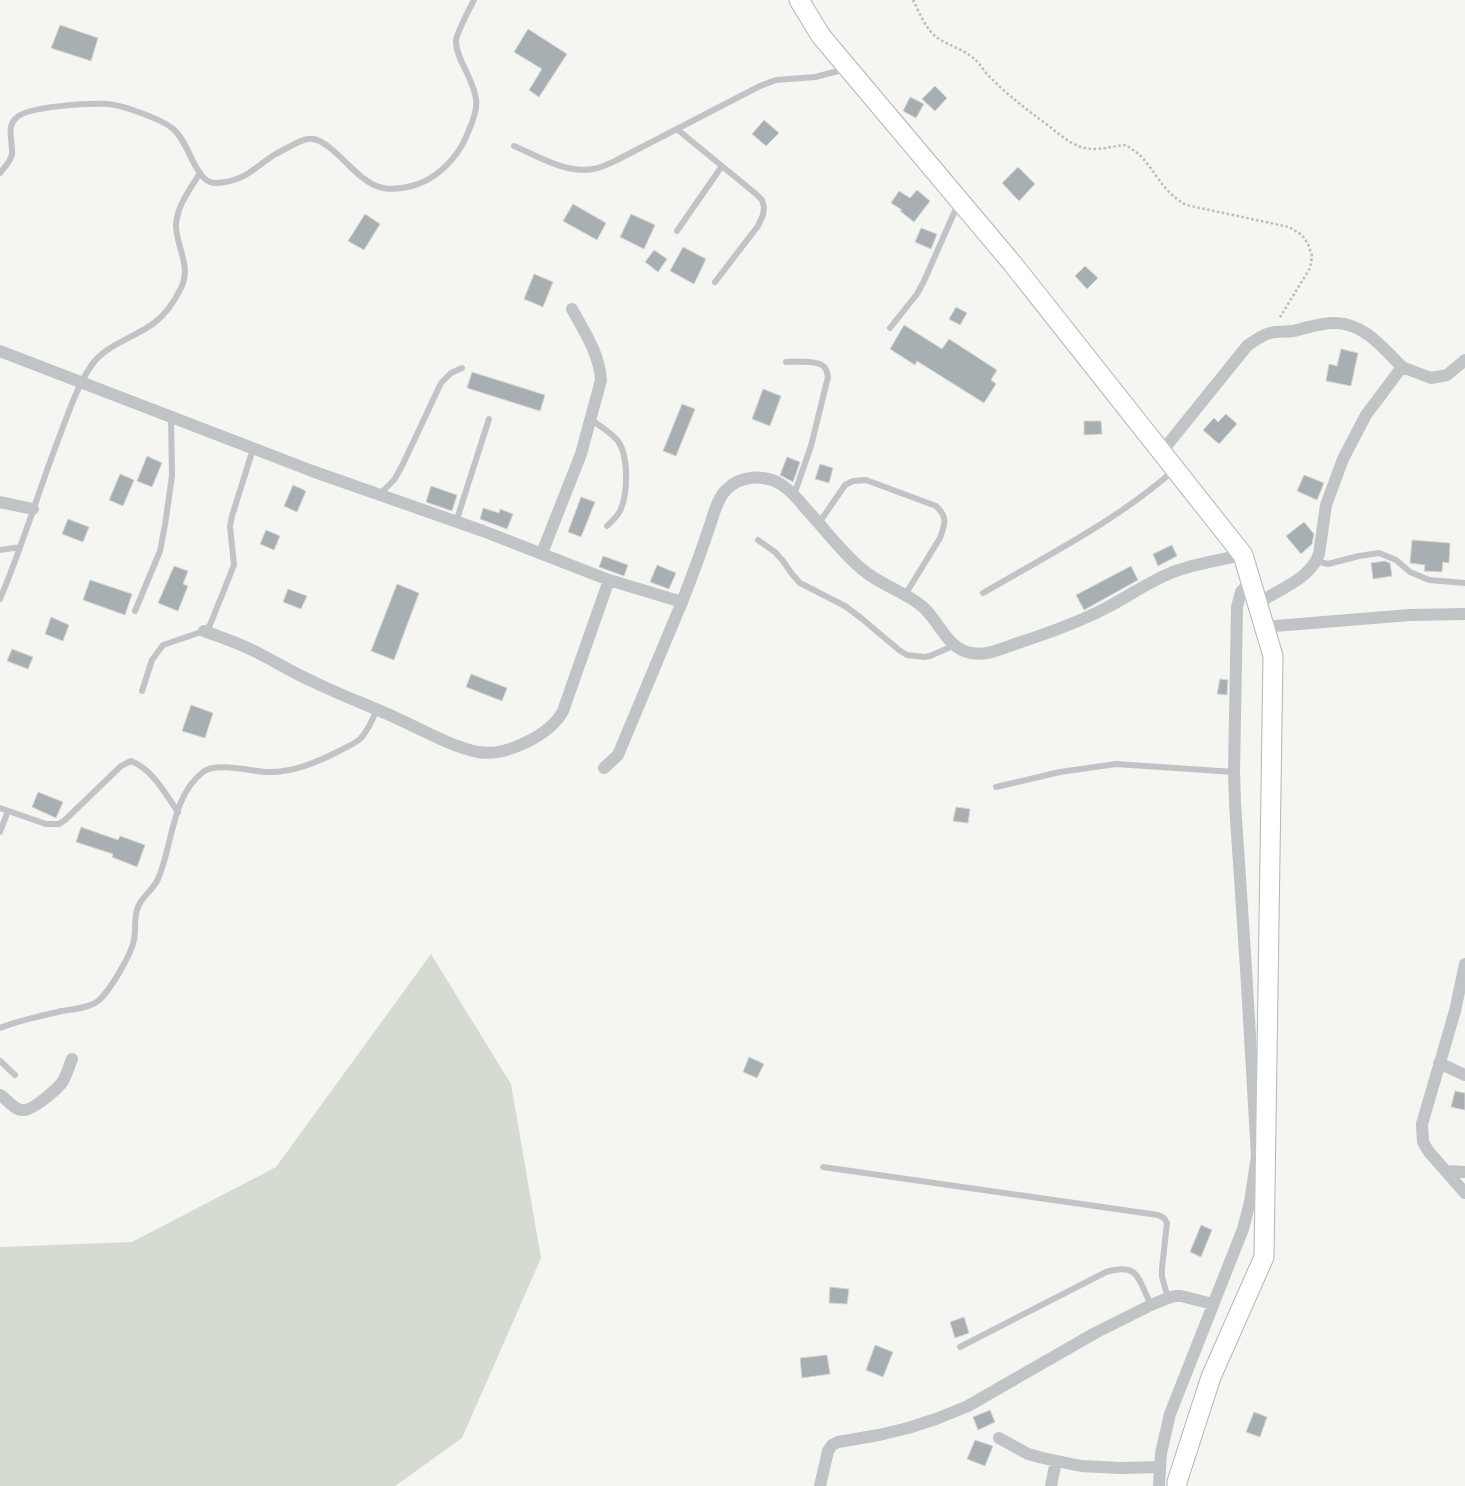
<svg xmlns="http://www.w3.org/2000/svg" width="1465" height="1486" font-family="'Fira Sans Condensed',sans-serif">
  <style>
    .green { fill: #d6dbd2 }
    .building { fill: #a7afb3; stroke: #d6d6d4 }
    .lines { fill: none; stroke-linecap: round; stroke-linejoin: round }
    .secondary-casing { stroke: #b0b6ba; stroke-width: 21 }
    .path { stroke: #babcbe; stroke-width: 2.5; stroke-dasharray: 2.5 2.5; stroke-linecap: butt }
    .service { stroke: #c0c4c7; stroke-width: 6 }
    .minor { stroke: #c0c4c7; stroke-width: 12 }
    .secondary { stroke: #fff; stroke-width: 19 }
  </style>
  <rect width="100%" height="100%" fill="#f5f5f1"/>
  <path class="green" d="M 431,954 L 511,1084 L 541,1258 L 462,1438 L 395,1486 L 0,1486 L 0,1247 L 132,1242 L 276,1167 Z"/>
  <path class="building" d="M 60,25 L 98,38 L 91,61 L 51,48 Z
    M 528,29 L 567,54 L 539,97 L 529,90 L 542,69 L 514,52 Z
    M 935,86 L 947,98 L 935,111 L 922,99 Z
    M 910,97 L 924,104 L 916,118 L 903,111 Z
    M 764,120 L 779,133 L 766,146 L 752,134 Z
    M 1018,167 L 1035,184 L 1019,201 L 1002,183 Z
    M 917,190 L 930,201 L 914,222 L 900,211 L 902,210 L 891,203 L 899,191 L 910,198 Z
    M 573,204 L 606,223 L 597,240 L 563,221 Z
    M 365,214 L 380,224 L 364,250 L 348,241 Z
    M 631,214 L 655,225 L 644,249 L 620,237 Z
    M 921,228 L 937,234 L 931,249 L 915,242 Z
    M 683,247 L 706,259 L 694,284 L 670,271 Z
    M 654,250 L 667,259 L 658,272 L 645,262 Z
    M 1085,266 L 1098,278 L 1087,289 L 1075,276 Z
    M 534,274 L 553,282 L 543,307 L 524,299 Z
    M 956,307 L 967,313 L 960,325 L 949,319 Z
    M 904,325 L 942,349 L 949,339 L 997,370 L 991,380 L 996,384 L 984,403 L 917,361 L 915,365 L 890,349 Z
    M 1341,349 L 1358,353 L 1351,386 L 1326,381 L 1329,364 L 1337,366 Z
    M 472,372 L 545,395 L 540,411 L 467,388 Z
    M 763,389 L 781,396 L 770,426 L 752,419 Z
    M 682,404 L 695,409 L 676,456 L 663,451 Z
    M 1226,414 L 1237,424 L 1219,444 L 1203,430 L 1214,418 L 1218,422 Z
    M 1084,421 L 1101,421 L 1102,434 L 1084,435 Z
    M 147,456 L 162,463 L 152,487 L 137,481 Z
    M 787,457 L 800,462 L 793,482 L 780,475 Z
    M 820,464 L 833,468 L 829,483 L 815,479 Z
    M 120,474 L 134,480 L 123,506 L 109,500 Z
    M 1304,475 L 1324,483 L 1317,500 L 1297,491 Z
    M 293,485 L 306,491 L 297,512 L 284,506 Z
    M 431,486 L 457,495 L 452,511 L 426,502 Z
    M 581,497 L 595,502 L 581,537 L 568,532 Z
    M 483,508 L 499,513 L 500,509 L 513,514 L 507,529 L 480,519 Z
    M 68,519 L 89,527 L 83,542 L 62,534 Z
    M 1304,522 L 1314,534 L 1312,544 L 1301,554 L 1286,536 Z
    M 266,530 L 280,536 L 274,550 L 260,544 Z
    M 1412,540 L 1450,543 L 1449,563 L 1443,562 L 1442,572 L 1424,571 L 1425,565 L 1410,563 Z
    M 1172,545 L 1177,556 L 1158,566 L 1153,554 Z
    M 603,556 L 628,565 L 624,576 L 599,567 Z
    M 1385,561 L 1390,563 L 1392,576 L 1373,579 L 1371,563 Z
    M 657,565 L 676,573 L 669,589 L 650,582 Z
    M 174,566 L 188,571 L 183,584 L 188,586 L 178,611 L 158,603 Z
    M 1131,566 L 1138,580 L 1084,610 L 1076,595 Z
    M 90,580 L 132,594 L 125,615 L 83,600 Z
    M 397,584 L 419,593 L 394,660 L 371,651 Z
    M 288,589 L 307,596 L 301,609 L 283,602 Z
    M 51,617 L 69,625 L 63,641 L 45,634 Z
    M 12,649 L 33,657 L 28,669 L 7,661 Z
    M 471,674 L 507,688 L 502,701 L 466,687 Z
    M 1220,679 L 1228,680 L 1227,695 L 1217,694 Z
    M 191,705 L 213,713 L 205,738 L 182,731 Z
    M 38,792 L 63,802 L 56,818 L 32,807 Z
    M 956,807 L 970,809 L 968,823 L 953,821 Z
    M 81,827 L 118,840 L 120,836 L 145,845 L 137,867 L 112,857 L 113,854 L 76,842 Z
    M 749,1057 L 764,1064 L 757,1078 L 743,1072 Z
    M 1455,1091 L 1465,1093 L 1465,1110 L 1451,1107 Z
    M 1201,1225 L 1212,1230 L 1201,1257 L 1190,1252 Z
    M 830,1287 L 849,1289 L 847,1304 L 829,1303 Z
    M 964,1317 L 969,1333 L 955,1338 L 950,1322 Z
    M 875,1345 L 893,1352 L 883,1377 L 866,1370 Z
    M 827,1355 L 830,1374 L 802,1378 L 800,1358 Z
    M 990,1410 L 995,1422 L 978,1430 L 973,1417 Z
    M 1254,1412 L 1267,1417 L 1260,1437 L 1246,1432 Z
    M 975,1440 L 993,1446 L 985,1466 L 967,1459 Z"/>
  <g class="lines">
    <defs>
      <path id="secondary" d="M 799,0 L 821,36 L 1012,263 L 1243,555 L 1273,656 L 1264,1257 L 1211,1377 L 1177,1482 L 1177,1486"/>
    </defs>
    <use href="#secondary" class="secondary-casing"/>
    <path class="path" d="M 913,0 C 919,12 925,27 935,36 C 946,45 961,48 972,57 C 978,61 982,68 987,74 C 1006,94 1027,110 1049,126 C 1059,134 1069,143 1081,147 C 1097,152 1110,146 1126,145 C 1133,150 1140,154 1145,161 C 1160,179 1164,192 1186,205 L 1289,227 L 1302,235 L 1308,244 L 1312,256 L 1310,268 L 1279,319"/>
    <path class="service" d="M 678,130 L 756,194 L 762,200 L 764,207 L 763,215 L 758,226 L 715,282
      M 514,146 C 538,156 566,174 593,169 C 600,168 608,164 615,161 L 760,86 L 776,80 L 815,77 L 846,69
      M 0,173 C 5,167 11,161 12,154 C 13,142 6,127 16,118 C 27,106 91,103 108,104 C 122,105 161,119 172,128 C 188,140 194,176 210,182 C 215,184 220,183 225,182 C 246,179 257,166 274,155 C 279,152 285,149 291,146 C 296,143 302,140 308,139 C 316,138 322,142 329,147 C 358,170 368,198 412,186 C 430,181 446,168 457,153 C 462,146 466,138 469,130 C 480,105 478,97 467,73 C 462,63 456,52 456,41 C 456,34 470,8 474,0
      M 677,231 L 722,166
      M 890,328 L 917,294 L 924,281 L 958,204
      M 786,362 C 795,362 817,360 823,366 C 827,368 827,373 828,377 L 811,446 L 794,495
      M 590,419 C 600,426 611,432 618,441 C 629,457 628,494 620,511 C 617,517 612,521 607,526
      M 379,495 L 394,480 L 402,466 L 441,383 L 451,373 L 462,368
      M 456,522 L 489,419
      M 819,523 L 845,485 L 853,481 L 866,480 L 936,506 C 948,517 945,524 940,538 L 905,595
      M 758,540 L 775,552 L 783,561 L 792,574 L 800,583 L 845,606 L 861,618 L 899,650 L 907,655 L 924,657 L 930,656 L 955,645
      M 0,550 L 20,547
      M 1316,561 L 1328,564 L 1359,556 L 1379,553 L 1396,560 L 1410,572 L 1429,580 L 1465,583
      M 983,593 C 1048,555 1116,521 1173,471
      M 0,599 C 23,545 39,489 60,435 C 69,411 77,387 91,366 C 105,345 134,338 154,323 C 165,315 175,300 181,288 C 192,266 176,247 176,225 C 177,206 190,189 200,173
      M 135,611 L 160,551 L 165,525 L 172,476 L 171,417
      M 142,691 L 152,660 L 163,645 L 204,631 L 210,625 L 234,565 L 230,526 L 232,516 L 253,449
      M 996,787 L 1060,772 L 1116,764 L 1234,772
      M 0,808 L 46,824 L 59,824 L 65,820 L 121,766 L 131,761 C 152,769 165,793 178,812
      M 0,832 L 8,811
      M 0,1028 C 20,1020 41,1016 62,1011 C 73,1009 89,1008 98,1001 C 110,991 131,955 134,940 C 136,930 134,919 137,910 C 140,897 153,891 158,879 C 173,845 171,797 203,772 C 216,762 249,771 266,772 C 293,773 318,762 341,750 C 348,746 355,744 361,738 C 368,730 373,719 377,709
      M 0,1061 L 15,1075
      M 823,1167 L 1158,1215 L 1164,1218 L 1167,1223 L 1162,1268 L 1162,1277 L 1168,1298
      M 960,1347 L 1106,1272 C 1140,1262 1138,1280 1151,1305"/>
    <path class="minor" d="M 0,351 L 312,471 L 483,531 L 609,580 L 682,602 C 691,579 700,555 708,531 C 713,518 716,500 726,490 C 740,475 765,474 782,485 C 791,491 799,500 806,509 C 825,529 841,552 863,570 C 882,586 906,592 923,607 C 940,622 947,649 971,653 C 986,656 1001,649 1015,644 C 1046,634 1077,623 1106,608 C 1129,596 1150,581 1173,572 C 1195,564 1219,560 1243,555
      M 1162,451 L 1172,439 L 1247,346 C 1254,341 1262,335 1270,333 C 1278,331 1286,332 1293,331 C 1307,328 1321,322 1336,323 C 1365,324 1383,348 1402,367
      M 0,502 L 33,509
      M 542,553 L 581,454 L 601,380 C 599,353 585,333 572,309
      M 1257,604 C 1278,589 1310,580 1319,554 L 1326,505 L 1343,459 L 1366,415 L 1402,367 L 1431,378 L 1447,375 L 1465,360
      M 1264,628 L 1275,626 L 1410,615 L 1465,614
      M 204,631 C 223,638 242,644 260,654 C 278,663 295,674 314,682 C 340,695 368,705 394,717 C 421,729 449,746 478,752 C 506,757 550,735 563,711 L 609,580
      M 604,768 L 618,755 L 682,602
      M 1465,964 L 1455,1011 L 1422,1124 L 1423,1142 L 1429,1152 L 1465,1193
      M 1439,1063 L 1465,1075
      M 0,1095 C 7,1099 14,1110 23,1110 C 32,1111 58,1089 63,1081 C 67,1074 69,1066 72,1059
      M 1447,1171 L 1465,1172
      M 999,1438 L 1028,1454 L 1043,1458 L 1081,1466 L 1120,1468 L 1160,1467
      M 820,1486 L 828,1451 L 832,1445 L 838,1442 L 879,1435 L 908,1428 L 936,1419 L 968,1406 L 1095,1333 L 1151,1305 L 1168,1298 L 1175,1296 L 1181,1296 L 1213,1304
      M 1051,1486 L 1056,1461
      M 1159,1486 L 1161,1453 L 1170,1414 L 1243,1229 L 1250,1202 L 1257,1156 L 1246,968 L 1235,803 L 1234,772 L 1237,607 L 1241,592 L 1250,581"/>
    <use href="#secondary" class="secondary"/>
  </g>
</svg>
